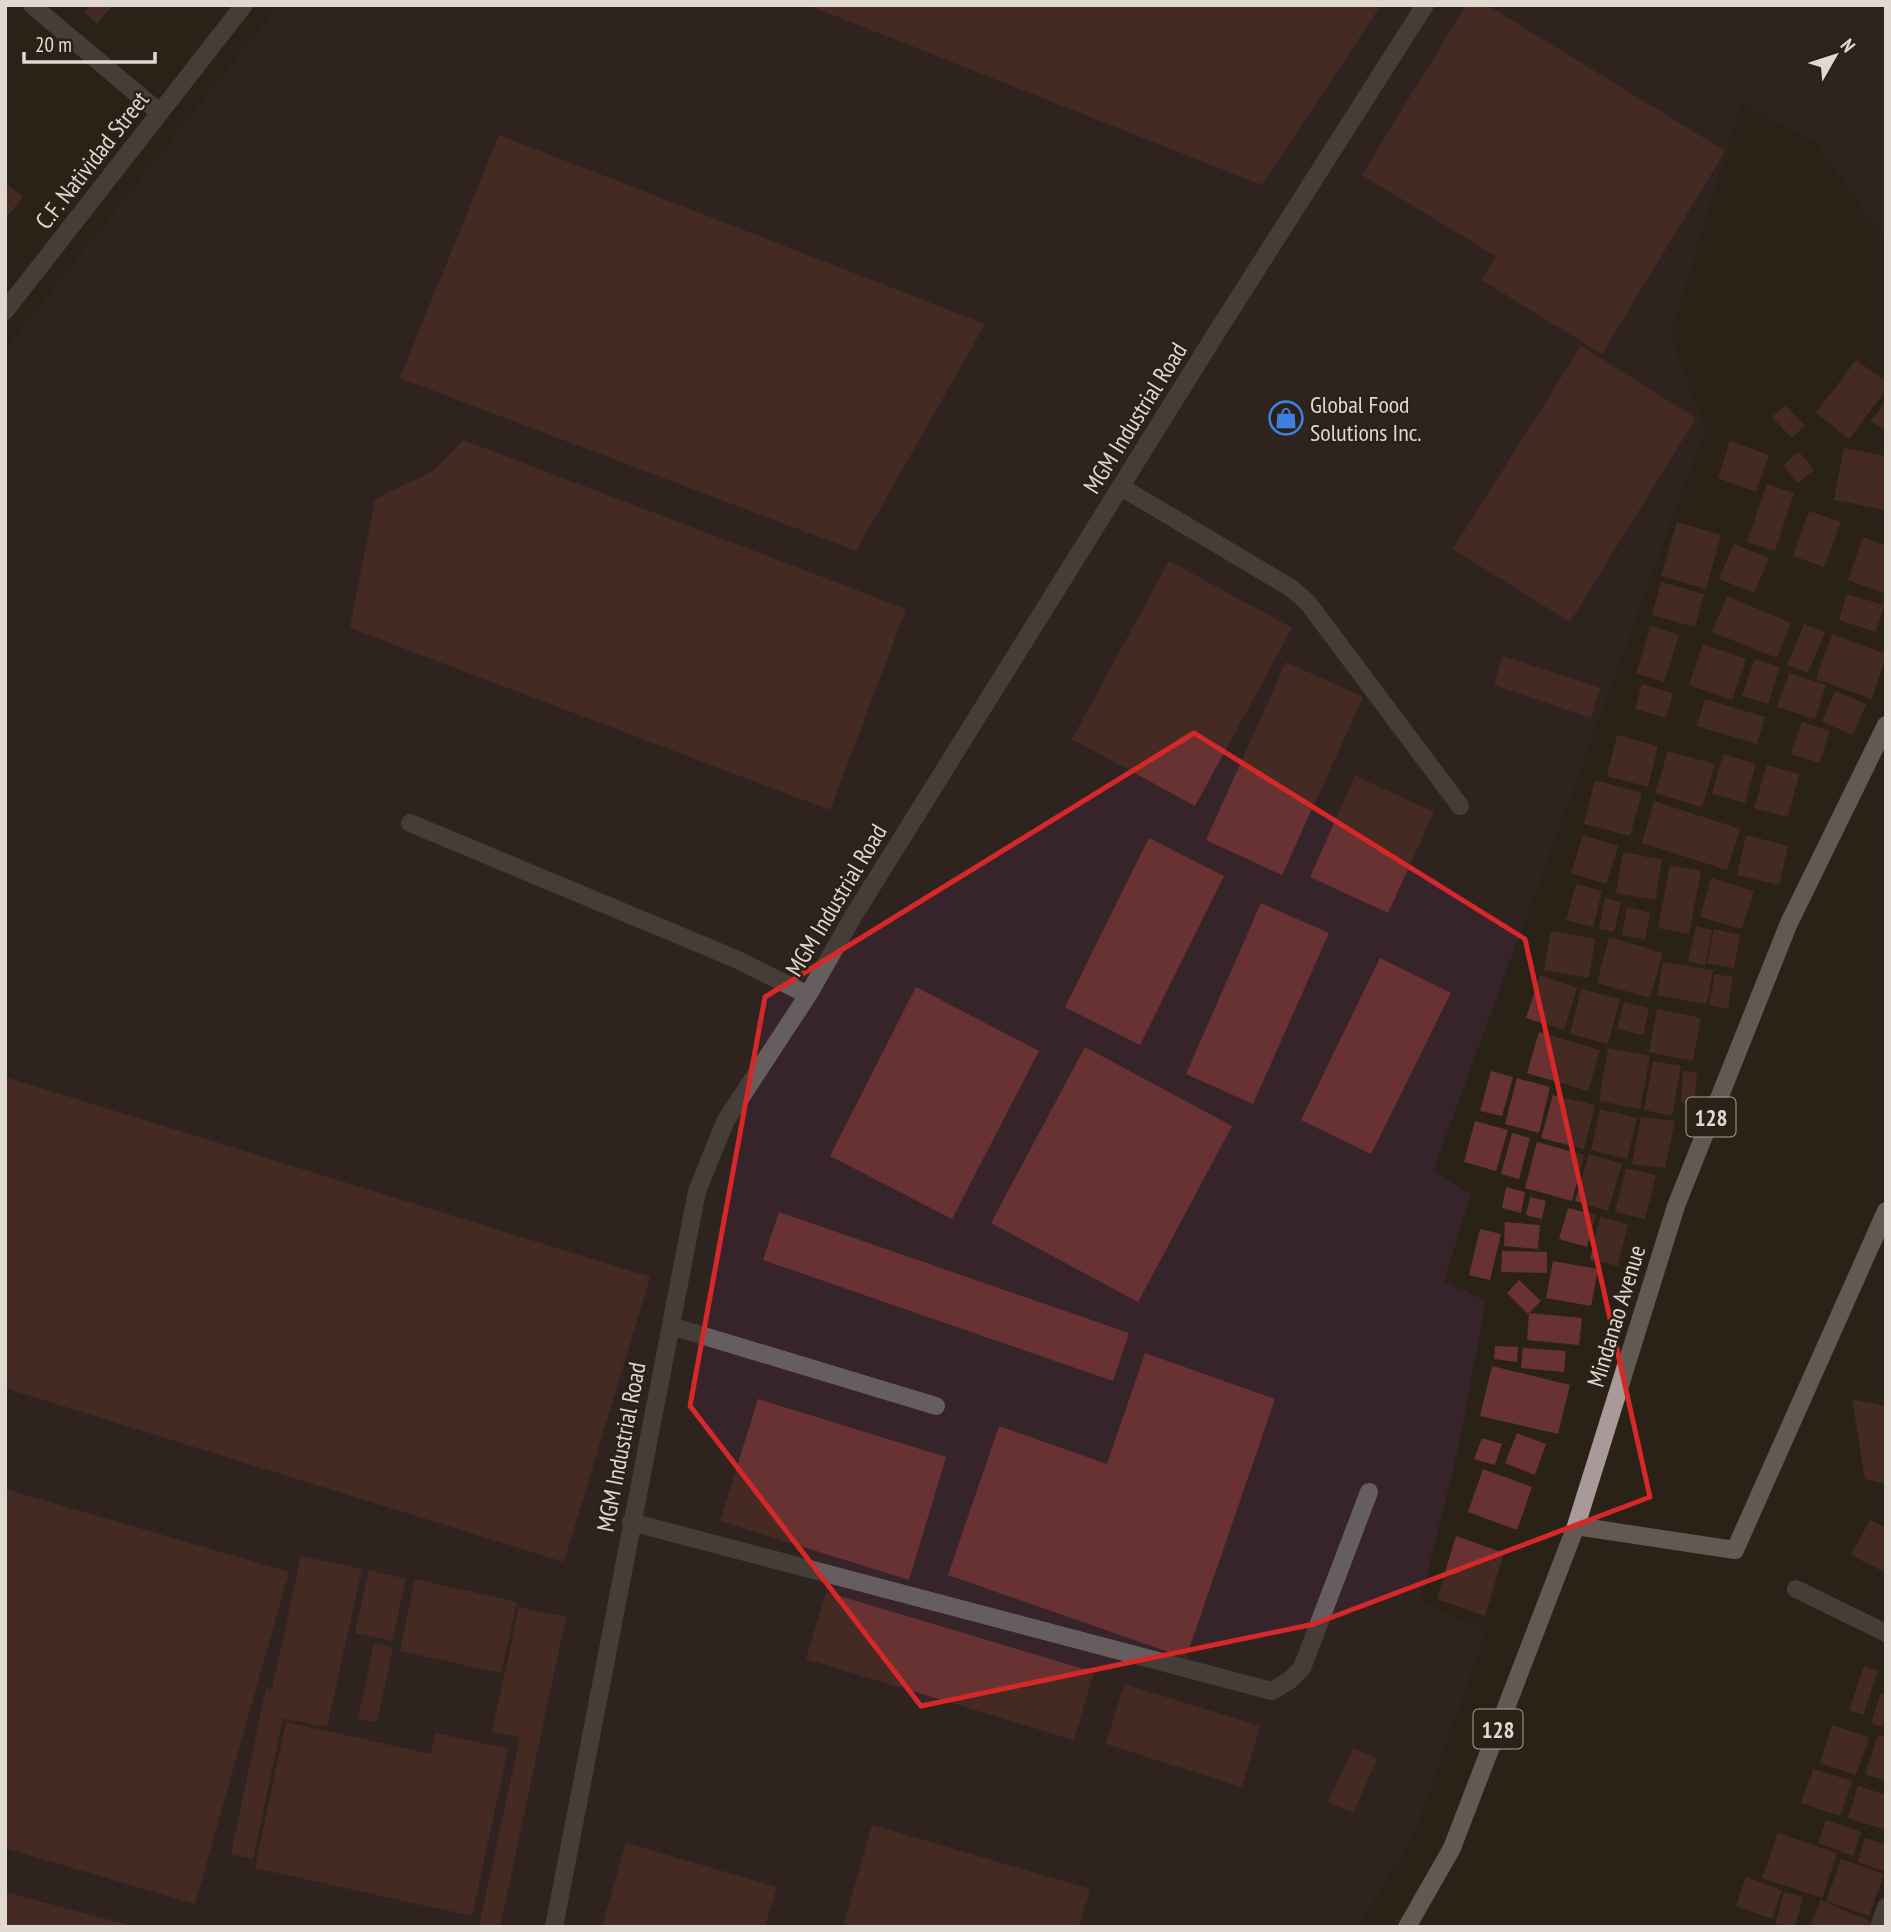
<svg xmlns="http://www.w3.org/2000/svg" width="1891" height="1932" font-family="'PT Sans Narrow',sans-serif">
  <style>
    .industrial { fill: #37242b }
    .building { fill: #673231 }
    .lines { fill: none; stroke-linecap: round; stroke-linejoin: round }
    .lane { stroke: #665e5e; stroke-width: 18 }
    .street { stroke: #665e5e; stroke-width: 18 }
    .primary { stroke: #a99999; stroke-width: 18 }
    .marked { fill: none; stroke: #d62828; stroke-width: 5; stroke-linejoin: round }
    .labels { text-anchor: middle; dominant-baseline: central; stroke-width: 5; stroke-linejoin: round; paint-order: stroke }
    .shield { fill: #2a2217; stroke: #a9a29a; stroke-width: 2 }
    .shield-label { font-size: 23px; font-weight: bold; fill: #dfd9d2 }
    .street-label { font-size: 24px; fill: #dfd9d2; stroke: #2a2217 }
    .poi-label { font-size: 24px; fill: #dfd9d2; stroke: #2a2217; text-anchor: start }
  </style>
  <rect width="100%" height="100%" fill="#2a2217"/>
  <path class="industrial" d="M 279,5 L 1886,5 L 1886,240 L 1815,141 L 1741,102 L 1670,336 L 1705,429 L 1433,1171 L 1471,1194 L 1444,1281 L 1486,1301 L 1458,1449 L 1420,1602 L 1486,1630 L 1414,1834 L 1357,1927 L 5,1927 L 5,350 Z"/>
  <path class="building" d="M 89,5 L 113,5 L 97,24 L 84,12 Z
    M 808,5 L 1381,5 L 1262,185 Z
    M 1466,5 L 1487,5 L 1725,151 L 1602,354 L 1482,280 L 1496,256 L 1362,175 Z
    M 499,135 L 985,324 L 856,551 L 400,378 Z
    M 5,183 L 23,197 L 5,219 Z
    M 1581,346 L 1696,418 L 1570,622 L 1453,549 Z
    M 1856,360 L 1886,382 L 1886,390 L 1849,439 L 1816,413 Z
    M 1785,405 L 1805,426 L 1792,438 L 1772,417 Z
    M 1883,405 L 1886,407 L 1886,431 L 1871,421 Z
    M 463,440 L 906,609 L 830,810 L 350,628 L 375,499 L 433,471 Z
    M 1730,441 L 1769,455 L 1756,492 L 1718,478 Z
    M 1844,448 L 1886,456 L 1886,510 L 1834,500 Z
    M 1799,452 L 1814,470 L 1797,483 L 1783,465 Z
    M 1767,484 L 1794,493 L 1775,551 L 1747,542 Z
    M 1809,511 L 1841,522 L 1824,567 L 1793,556 Z
    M 1677,522 L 1721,535 L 1706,589 L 1661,576 Z
    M 1863,537 L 1886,546 L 1886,594 L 1848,580 Z
    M 1734,544 L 1769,558 L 1754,593 L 1719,579 Z
    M 1169,561 L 1292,628 L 1195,806 L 1072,739 Z
    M 1661,582 L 1704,594 L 1695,627 L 1652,615 Z
    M 1847,594 L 1884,605 L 1876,632 L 1839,620 Z
    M 1727,596 L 1791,623 L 1777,658 L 1712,632 Z
    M 1804,624 L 1825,632 L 1808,673 L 1787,665 Z
    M 1651,626 L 1679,635 L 1664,682 L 1636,673 Z
    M 1832,634 L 1886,654 L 1872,699 L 1816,679 Z
    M 1703,644 L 1746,659 L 1732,700 L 1689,685 Z
    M 1503,656 L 1600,688 L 1591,718 L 1494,685 Z
    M 1755,659 L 1780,667 L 1768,704 L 1742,696 Z
    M 1286,662 L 1363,697 L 1282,875 L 1206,840 Z
    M 1789,673 L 1826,685 L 1815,719 L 1777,707 Z
    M 1642,684 L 1673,693 L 1666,718 L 1635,709 Z
    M 1835,691 L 1866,704 L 1853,735 L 1822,722 Z
    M 1705,699 L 1765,717 L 1757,744 L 1697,726 Z
    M 1802,722 L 1830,731 L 1819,763 L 1791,754 Z
    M 1617,735 L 1658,746 L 1648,787 L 1607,776 Z
    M 1668,751 L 1715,764 L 1702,807 L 1655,793 Z
    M 1723,754 L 1756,764 L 1745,803 L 1712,794 Z
    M 1767,765 L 1799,774 L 1788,817 L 1754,808 Z
    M 1355,776 L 1434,812 L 1388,913 L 1310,877 Z
    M 1595,780 L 1642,793 L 1630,836 L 1584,824 Z
    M 1654,801 L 1740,829 L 1727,870 L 1642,843 Z
    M 1583,835 L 1618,846 L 1606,884 L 1571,873 Z
    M 1746,835 L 1788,846 L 1779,885 L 1737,875 Z
    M 1149,838 L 1224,876 L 1140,1045 L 1065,1007 Z
    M 1623,852 L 1662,860 L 1655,900 L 1616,893 Z
    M 1670,865 L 1701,871 L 1689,934 L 1658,928 Z
    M 1711,878 L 1754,891 L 1742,929 L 1700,917 Z
    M 1576,884 L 1602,891 L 1593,927 L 1566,920 Z
    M 1605,898 L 1621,902 L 1614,932 L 1599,929 Z
    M 1261,903 L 1329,933 L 1253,1104 L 1186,1074 Z
    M 1627,907 L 1650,913 L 1645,940 L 1622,935 Z
    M 1696,926 L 1712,930 L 1705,965 L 1688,961 Z
    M 1714,929 L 1740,935 L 1734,968 L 1707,963 Z
    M 1551,931 L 1595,939 L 1589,978 L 1544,970 Z
    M 1609,937 L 1663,953 L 1650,998 L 1597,983 Z
    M 1380,958 L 1451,993 L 1371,1154 L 1301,1120 Z
    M 1663,962 L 1713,970 L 1707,1004 L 1657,995 Z
    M 1715,974 L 1733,977 L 1728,1009 L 1709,1005 Z
    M 1540,975 L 1577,988 L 1564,1030 L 1526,1018 Z
    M 916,987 L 1039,1051 L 952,1219 L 830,1156 Z
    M 1581,989 L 1620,999 L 1608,1044 L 1570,1034 Z
    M 1624,1002 L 1649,1008 L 1643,1035 L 1617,1029 Z
    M 1657,1009 L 1701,1018 L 1693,1061 L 1649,1052 Z
    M 1539,1032 L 1600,1050 L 1588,1091 L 1527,1073 Z
    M 1085,1047 L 1232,1126 L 1138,1302 L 991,1223 Z
    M 1608,1048 L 1650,1056 L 1640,1109 L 1599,1101 Z
    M 1653,1061 L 1681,1066 L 1672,1116 L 1644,1110 Z
    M 1491,1071 L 1513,1077 L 1502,1116 L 1480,1111 Z
    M 1683,1071 L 1697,1072 L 1694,1104 L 1681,1102 Z
    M 5,1077 L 650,1277 L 564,1562 L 5,1388 Z
    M 1517,1078 L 1550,1087 L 1539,1133 L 1505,1124 Z
    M 1553,1095 L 1595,1105 L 1584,1149 L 1541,1138 Z
    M 1600,1109 L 1637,1118 L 1627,1159 L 1591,1150 Z
    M 1641,1117 L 1675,1121 L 1665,1168 L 1632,1164 Z
    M 1475,1121 L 1508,1130 L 1496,1171 L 1464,1162 Z
    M 1512,1133 L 1530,1138 L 1519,1179 L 1501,1174 Z
    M 1537,1142 L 1584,1155 L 1572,1201 L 1525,1188 Z
    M 1589,1154 L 1622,1164 L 1608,1211 L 1575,1201 Z
    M 1626,1168 L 1656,1175 L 1645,1219 L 1615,1212 Z
    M 1506,1187 L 1525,1192 L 1521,1213 L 1502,1208 Z
    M 1530,1197 L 1546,1201 L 1542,1219 L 1526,1215 Z
    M 1568,1208 L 1596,1215 L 1587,1247 L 1559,1239 Z
    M 779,1212 L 1129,1333 L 1113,1381 L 763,1260 Z
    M 1600,1217 L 1628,1224 L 1618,1266 L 1590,1259 Z
    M 1505,1222 L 1540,1225 L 1538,1249 L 1504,1246 Z
    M 1480,1229 L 1501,1234 L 1490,1280 L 1469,1275 Z
    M 1502,1251 L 1547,1252 L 1547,1273 L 1501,1272 Z
    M 1553,1261 L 1598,1269 L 1591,1306 L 1546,1298 Z
    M 1519,1280 L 1541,1301 L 1528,1314 L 1507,1293 Z
    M 1529,1313 L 1582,1318 L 1579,1345 L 1527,1340 Z
    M 1495,1346 L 1518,1347 L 1517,1362 L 1494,1359 Z
    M 1523,1348 L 1566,1351 L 1564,1372 L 1521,1368 Z
    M 1145,1353 L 1275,1399 L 1186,1658 L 948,1575 L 999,1426 L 1107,1464 Z
    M 1492,1366 L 1570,1385 L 1558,1434 L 1480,1416 Z
    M 758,1399 L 946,1457 L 909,1580 L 720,1521 Z
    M 1852,1399 L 1886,1406 L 1886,1484 L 1865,1479 Z
    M 1517,1433 L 1546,1444 L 1535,1475 L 1505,1463 Z
    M 1482,1438 L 1502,1444 L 1495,1465 L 1474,1459 Z
    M 1483,1469 L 1532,1487 L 1517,1530 L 1468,1512 Z
    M 5,1489 L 289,1572 L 195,1904 L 5,1848 Z
    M 1870,1520 L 1886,1528 L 1886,1573 L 1851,1555 Z
    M 1456,1536 L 1504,1553 L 1485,1616 L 1437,1599 Z
    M 301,1556 L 362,1569 L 327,1727 L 283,1718 L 253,1859 L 231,1854 L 266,1688 L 272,1689 Z
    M 369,1570 L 406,1579 L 392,1641 L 355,1633 Z
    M 415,1579 L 517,1602 L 501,1673 L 400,1651 Z
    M 826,1592 L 1094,1672 L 1074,1740 L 806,1659 Z
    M 519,1607 L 566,1617 L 500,1927 L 482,1927 L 479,1926 L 520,1737 L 492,1732 Z
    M 374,1643 L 393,1648 L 377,1722 L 358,1719 Z
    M 1864,1666 L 1878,1671 L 1863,1715 L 1849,1710 Z
    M 1124,1684 L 1260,1726 L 1242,1787 L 1106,1744 Z
    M 1881,1693 L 1886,1694 L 1883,1727 L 1871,1723 Z
    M 286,1722 L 431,1754 L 435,1733 L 508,1749 L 472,1916 L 255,1868 Z
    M 1832,1725 L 1869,1737 L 1856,1775 L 1820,1763 Z
    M 1878,1735 L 1886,1738 L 1886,1781 L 1865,1774 Z
    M 1353,1748 L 1377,1759 L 1353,1813 L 1328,1802 Z
    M 1813,1769 L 1852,1781 L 1840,1816 L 1801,1803 Z
    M 1858,1786 L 1886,1795 L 1886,1830 L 1848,1818 Z
    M 1826,1820 L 1861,1832 L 1853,1856 L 1818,1843 Z
    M 872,1825 L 1090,1889 L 1079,1927 L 843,1927 Z
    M 1778,1833 L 1837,1853 L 1822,1898 L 1762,1878 Z
    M 1865,1838 L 1886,1845 L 1886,1872 L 1858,1862 Z
    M 626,1843 L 777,1887 L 765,1927 L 602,1927 Z
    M 1841,1859 L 1884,1874 L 1869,1916 L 1826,1901 Z
    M 1746,1877 L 1782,1890 L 1772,1919 L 1736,1906 Z
    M 5,1892 L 132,1926 L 132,1927 L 5,1927 Z
    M 1784,1892 L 1803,1897 L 1795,1927 L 1775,1924 Z
    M 1821,1900 L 1870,1921 L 1868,1927 L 1810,1927 Z"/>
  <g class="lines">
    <path class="lane" d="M 1121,487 L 1291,588 L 1308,603 L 1460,806
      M 410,823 L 736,959 L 808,995
      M 671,1326 L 936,1406
      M 631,1522 L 1272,1691 L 1290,1680 L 1302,1668 L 1369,1492
      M 554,1927 L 697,1191 L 726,1120 L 808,995 L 854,915 L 1215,335 L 1425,5"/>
    <path class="street" d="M 32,5 L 160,113
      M 5,311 L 244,5
      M 1796,1589 L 1886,1633
      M 1879,1927 L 1886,1907"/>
    <path class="primary" d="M 1576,1526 L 1735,1550 L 1886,1211
      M 1407,1927 L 1452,1848 L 1576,1526 L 1676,1206 L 1789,923 L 1886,725"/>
  </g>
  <path d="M0 0H1891V1932H0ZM 1194,733 L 1525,939 L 1650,1497 L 1314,1624 L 921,1706 L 690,1406 L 765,997 Z" fill="#2a2217" fill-opacity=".55" fill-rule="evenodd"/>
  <path class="marked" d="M 1194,733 L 1525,939 L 1650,1497 L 1314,1624 L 921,1706 L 690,1406 L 765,997 Z"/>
  <defs>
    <symbol id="shop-ring" viewBox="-11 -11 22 22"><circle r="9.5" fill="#2a2217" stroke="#3f7fe0" stroke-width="1.5"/><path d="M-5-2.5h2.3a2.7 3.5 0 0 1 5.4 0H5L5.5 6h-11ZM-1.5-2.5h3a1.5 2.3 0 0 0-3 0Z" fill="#3f7fe0"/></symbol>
  </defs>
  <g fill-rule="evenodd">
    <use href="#shop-ring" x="1267" y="399" width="38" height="38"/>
  </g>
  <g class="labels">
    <g class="shield">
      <rect x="1686.5" y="1097.5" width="49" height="39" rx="5"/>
      <rect x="1473.5" y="1709.5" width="49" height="39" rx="5"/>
    </g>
    <g class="shield-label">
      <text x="1711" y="1117">128</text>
      <text x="1498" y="1729">128</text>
    </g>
    <g class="street-label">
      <text transform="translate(92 160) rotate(-52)">C.F. Natividad Street</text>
      <text transform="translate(1135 418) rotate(-58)">MGM Industrial Road</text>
      <text transform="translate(836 900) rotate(-59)">MGM Industrial Road</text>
      <text transform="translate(1616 1316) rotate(-73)">Mindanao Avenue</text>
      <text transform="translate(621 1447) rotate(-79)">MGM Industrial Road</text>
    </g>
    <g class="poi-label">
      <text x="1310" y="404">Global Food<tspan x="1310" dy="28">Solutions Inc.</tspan></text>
    </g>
  </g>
  <rect width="1891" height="1932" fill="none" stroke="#dfd9d2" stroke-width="14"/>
  <g transform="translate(1835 56) rotate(51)" stroke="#2a2217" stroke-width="5" paint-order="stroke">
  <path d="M0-5L12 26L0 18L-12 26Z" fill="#dfd9d2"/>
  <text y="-10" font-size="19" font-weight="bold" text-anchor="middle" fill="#dfd9d2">N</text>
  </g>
  <path d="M24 52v10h131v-10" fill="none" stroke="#dfd9d2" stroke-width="3.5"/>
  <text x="35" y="52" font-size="21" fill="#dfd9d2" stroke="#2a2217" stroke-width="5" paint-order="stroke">20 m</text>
</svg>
